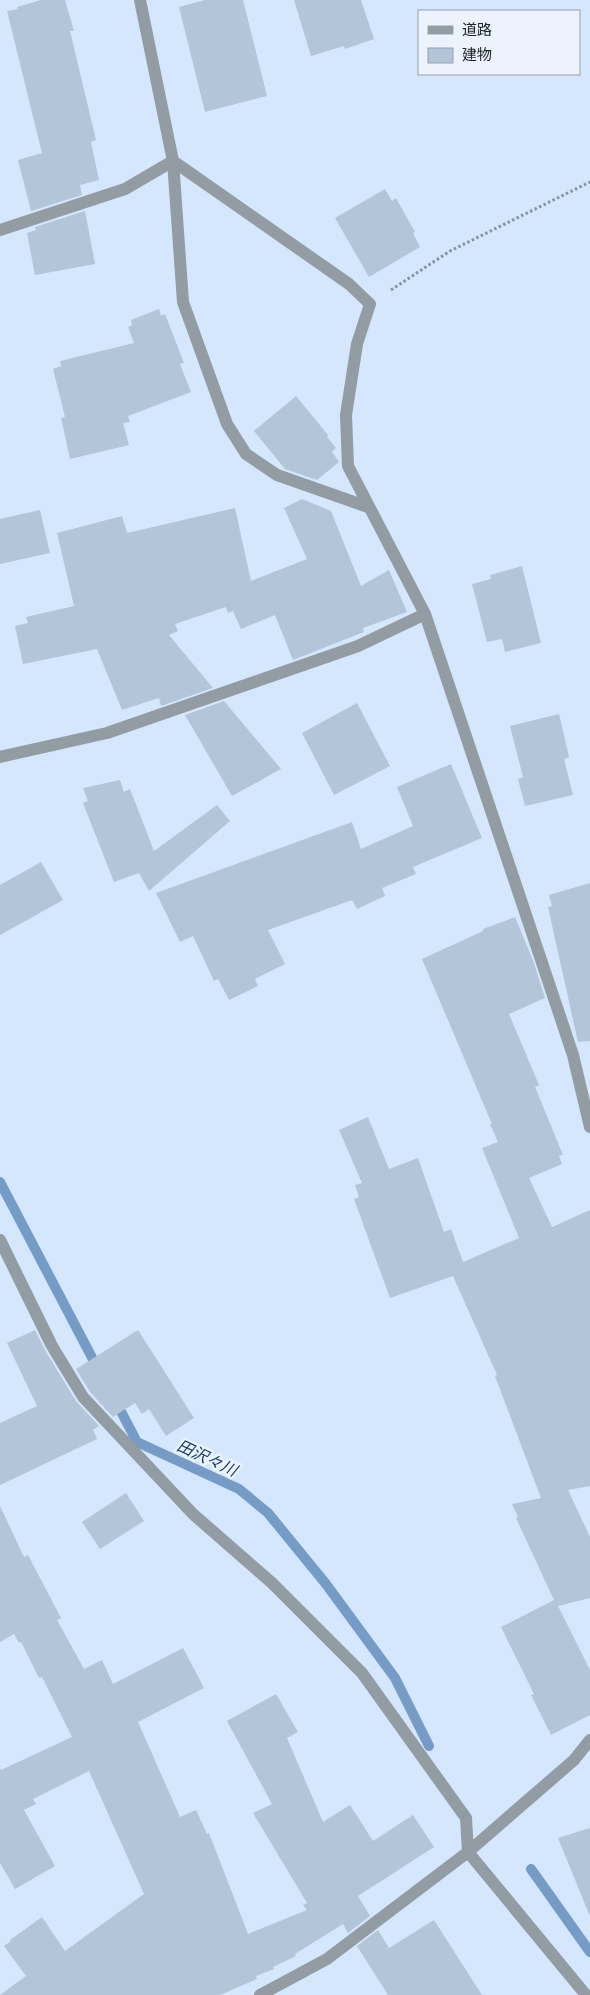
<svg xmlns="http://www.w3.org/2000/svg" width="590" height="1995" font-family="'DejaVu Sans','Noto Sans JP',sans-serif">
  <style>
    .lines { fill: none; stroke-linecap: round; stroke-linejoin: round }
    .stream { stroke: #749cc7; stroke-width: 10 }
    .building { fill: #b3c5d9 }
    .path { stroke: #8593a2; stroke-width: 3; stroke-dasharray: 2.5 2.5; stroke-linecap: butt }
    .lane { stroke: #939ba3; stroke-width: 12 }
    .street { stroke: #939ba3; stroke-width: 12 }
    .labels { text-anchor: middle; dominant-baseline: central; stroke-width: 5; stroke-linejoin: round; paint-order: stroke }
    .water-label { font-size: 16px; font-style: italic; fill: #143f69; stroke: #ecf3fc }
  </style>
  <rect width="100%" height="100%" fill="#d4e7fc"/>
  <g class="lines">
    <path class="stream" d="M 0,1182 L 98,1369
      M 116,1402 L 137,1442 L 239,1489 L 268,1513 L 326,1584 L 395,1678 L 429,1746
      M 531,1869 L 590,1952"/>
  </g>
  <path class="building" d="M 41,0 L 65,0 L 74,31 L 70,31 L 96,140 L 91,142 L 99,180 L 80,185 L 82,195 L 31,211 L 18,160 L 42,153 L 7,11 L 18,9 L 17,7 Z
    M 205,0 L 243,0 L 267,96 L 205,112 L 179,7 Z
    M 294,0 L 361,0 L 374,39 L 345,49 L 344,46 L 311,56 Z
    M 385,189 L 392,201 L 396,198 L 415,232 L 413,233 L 420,247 L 369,277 L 335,218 Z
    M 85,211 L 95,264 L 35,275 L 27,233 L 36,230 L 35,227 Z
    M 159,309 L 161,316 L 165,314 L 184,363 L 180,364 L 191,392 L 128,416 L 130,422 L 123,423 L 129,445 L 70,459 L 61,418 L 65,417 L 53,369 L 61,366 L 60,361 L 134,343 L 128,327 L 132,325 L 131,320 Z
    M 296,396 L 328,435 L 327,437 L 336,448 L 332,452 L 339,462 L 317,480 L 285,469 L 254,431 Z
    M 302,499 L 331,511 L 361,586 L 389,570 L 407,612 L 363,628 L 364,632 L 293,660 L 275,615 L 241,629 L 233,611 L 228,613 L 226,607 L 175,624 L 178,631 L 169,635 L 213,688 L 161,706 L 159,698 L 122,710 L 97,649 L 23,664 L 15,626 L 28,623 L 26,617 L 74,606 L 57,533 L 122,516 L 127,533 L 235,508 L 251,581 L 307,559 L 284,508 Z
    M 40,510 L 50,553 L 0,564 L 0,519 Z
    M 522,566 L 541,643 L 505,652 L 502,639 L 487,642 L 472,584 L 491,579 L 490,575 Z
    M 224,701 L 281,769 L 232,796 L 185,715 Z
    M 357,703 L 390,766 L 334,795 L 302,733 Z
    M 559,714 L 569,757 L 564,759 L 573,795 L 525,806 L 518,779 L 523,777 L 510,726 Z
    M 451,764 L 482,838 L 413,867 L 416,874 L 382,888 L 385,896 L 357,909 L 352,900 L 268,930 L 285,964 L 255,979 L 258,986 L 229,1000 L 218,979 L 214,981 L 193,936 L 180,942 L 156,893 L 352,822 L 361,849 L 413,826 L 397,787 Z
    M 120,780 L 124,792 L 130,789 L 154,851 L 217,805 L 230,821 L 149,891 L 139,873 L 114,882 L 83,803 L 88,801 L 83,788 Z
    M 41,862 L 63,900 L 0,935 L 0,885 Z
    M 590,883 L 590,1041 L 578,1042 L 548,907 L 552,906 L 549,895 Z
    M 515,917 L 534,963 L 545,998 L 509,1014 L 539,1085 L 535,1087 L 563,1155 L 559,1156 L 562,1164 L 529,1178 L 552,1227 L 590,1210 L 590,1486 L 568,1490 L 590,1537 L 590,1598 L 558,1606 L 590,1670 L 590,1715 L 551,1735 L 531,1695 L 534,1694 L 501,1627 L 554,1600 L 516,1518 L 518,1517 L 512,1504 L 541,1498 L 495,1376 L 497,1375 L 453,1276 L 390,1298 L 354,1199 L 359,1197 L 355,1185 L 362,1183 L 339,1130 L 368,1117 L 389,1169 L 418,1158 L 444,1232 L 451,1229 L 463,1262 L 519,1238 L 482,1148 L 498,1142 L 490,1124 L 492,1124 L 422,959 L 483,931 L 483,929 Z
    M 35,1330 L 45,1350 L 76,1401 L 99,1426 L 93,1430 L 97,1439 L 0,1485 L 0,1423 L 37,1406 L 7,1343 Z
    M 138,1330 L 194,1418 L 166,1436 L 149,1409 L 142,1414 L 135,1403 L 113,1417 L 90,1392 L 76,1369 Z
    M 126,1493 L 144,1521 L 100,1549 L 82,1522 Z
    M 0,1506 L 24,1557 L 28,1555 L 61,1618 L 57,1620 L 84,1669 L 102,1660 L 113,1684 L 183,1648 L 204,1688 L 138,1722 L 180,1817 L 196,1810 L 207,1834 L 209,1833 L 248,1934 L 307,1910 L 303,1905 L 307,1903 L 253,1813 L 272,1804 L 227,1721 L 276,1694 L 298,1732 L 287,1738 L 323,1822 L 350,1805 L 373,1841 L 413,1815 L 434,1847 L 358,1896 L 370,1916 L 348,1933 L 343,1924 L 295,1954 L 296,1956 L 273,1967 L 274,1969 L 256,1976 L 257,1979 L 220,1995 L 0,1995 L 26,1976 L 4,1946 L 11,1941 L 10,1940 L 42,1917 L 65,1951 L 144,1894 L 89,1771 L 33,1799 L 36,1804 L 24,1810 L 55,1866 L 15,1889 L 0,1863 L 0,1768 L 1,1770 L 72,1737 L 42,1677 L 39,1678 L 21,1642 L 19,1643 L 14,1634 L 0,1642 Z
    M 590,1828 L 590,1914 L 589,1914 L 558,1838 Z
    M 434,1920 L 482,1995 L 388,1995 L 357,1946 L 378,1930 L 389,1948 Z"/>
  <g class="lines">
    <path class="path" d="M 391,290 L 450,251 L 590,182"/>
    <path class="lane" d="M 173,161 L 183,302 L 227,424 L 246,454 L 277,475 L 368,507"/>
    <path class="street" d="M 140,0 L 173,161 L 349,284 L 370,304 L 357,344 L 346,415 L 348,466 L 425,614 L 573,1055 L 590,1127
      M 0,230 L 125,189 L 173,161
      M 0,757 L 107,733 L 358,646 L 425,614
      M 0,1240 L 52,1346 L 83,1397 L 193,1514 L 272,1583 L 362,1673 L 466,1818 L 468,1852 L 586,1995
      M 260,1995 L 327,1959 L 468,1852 L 574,1760 L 590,1740"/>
  </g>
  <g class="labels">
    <g class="water-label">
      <text transform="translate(207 1458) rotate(25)">田沢々川</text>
    </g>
  </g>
  <rect x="418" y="10" width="162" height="65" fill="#ecf3fc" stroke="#99a0a8"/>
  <rect x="428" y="26" width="25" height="8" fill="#939ba3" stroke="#99a0a8"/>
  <text x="462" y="35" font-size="15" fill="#1d242b">道路</text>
  <rect x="428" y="48" width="25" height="15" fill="#b3c5d9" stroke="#99a0a8"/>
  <text x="462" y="60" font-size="15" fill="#1d242b">建物</text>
</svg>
